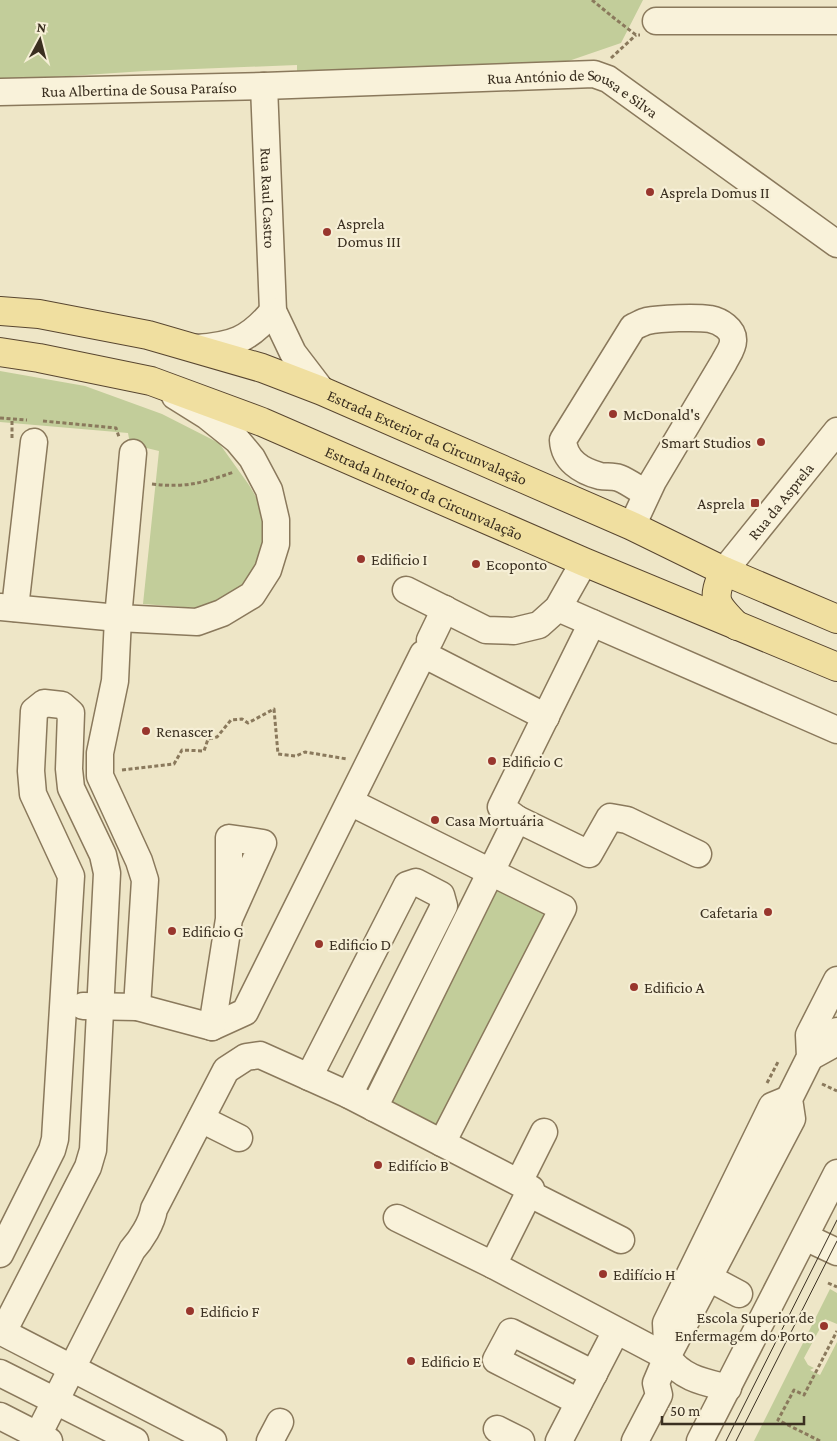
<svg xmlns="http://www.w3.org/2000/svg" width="837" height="1441" font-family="'Crimson Pro',serif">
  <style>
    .green { fill: #c2cd9a }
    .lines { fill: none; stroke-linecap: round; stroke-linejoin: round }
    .minor-casing { stroke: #8a795c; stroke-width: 29 }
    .major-casing { stroke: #584630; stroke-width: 30 }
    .path { stroke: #8a795c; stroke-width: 3; stroke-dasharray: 4 2.5; stroke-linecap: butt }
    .minor { stroke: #f9f2da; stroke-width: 26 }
    .major { stroke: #f0dfa0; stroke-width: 28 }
    .tram { stroke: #3a2f20; stroke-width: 1 }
    .poi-dot { fill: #98362d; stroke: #f6efd6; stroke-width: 2 }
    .labels { text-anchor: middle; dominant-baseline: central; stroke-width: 4.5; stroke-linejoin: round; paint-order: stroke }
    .street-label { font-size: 16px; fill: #3a2f20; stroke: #f6efd6 }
    .poi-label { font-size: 16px; fill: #3a2f20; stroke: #f6efd6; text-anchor: start }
  </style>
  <rect width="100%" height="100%" fill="#eee6c7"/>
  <path class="green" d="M 0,0 L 643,0 L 621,43 L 554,66 L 297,74 L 297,65 L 145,71 L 9,80 L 0,79 Z
    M 0,371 L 85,386 L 162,414 L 219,443 L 249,485 L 267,516 L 261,560 L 248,581 L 232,592 L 214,602 L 197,608 L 143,604 L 159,451 L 130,444 L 128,433 L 0,422 Z
    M 491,872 L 563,908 L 442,1143 L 374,1108 Z
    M 830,1289 L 837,1293 L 837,1324 L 825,1319 L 804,1358 L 808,1365 L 814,1368 L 810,1370 L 820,1375 L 837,1342 L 837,1441 L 754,1441 Z"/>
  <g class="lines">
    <defs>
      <g id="minor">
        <path d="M 656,21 L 837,21"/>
        <path id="s1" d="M 264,86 L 273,311 L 293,353 L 322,391"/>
        <path id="s2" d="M 0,92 L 264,86 L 594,74 L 608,79 L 837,244"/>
        <path d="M 195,348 C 232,346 249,340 273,311"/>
        <path d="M 133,453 L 118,618 L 115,681 L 100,753 L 100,776 L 139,861 L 145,880 L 137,1007"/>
        <path d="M 632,526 C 639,511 646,496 653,481 L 724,362 C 727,356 733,348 733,341 C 734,329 720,321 710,319 C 697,317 660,318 647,321 C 643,322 638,325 633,327 L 563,440 C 564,460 581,471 600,476 C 606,477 613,476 619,478 C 629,482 638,489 647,494"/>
        <path id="s3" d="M 724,571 L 837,431"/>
        <path d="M 406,590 L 486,630 L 514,631 L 539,625 L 558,608 L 584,562"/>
        <path d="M 0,607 L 118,618 L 197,622 L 222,613 L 252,595 L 268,570 L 276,544 L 276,520 L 269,490 L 252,458 L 237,440 L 207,416 L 175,396"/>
        <path d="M 15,608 L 34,442"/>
        <path d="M 558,608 L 837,730"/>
        <path d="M 430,640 L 445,609"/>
        <path d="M 350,802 L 563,908 L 442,1143"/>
        <path d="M 517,819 L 589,854 L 610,817 L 627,820 L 698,854"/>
        <path d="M 83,1006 L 137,1007 L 212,1027 L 245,1012 L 423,654 L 546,717"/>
        <path d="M 212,1027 L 229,919 L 263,843 L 229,838 L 229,919"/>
        <path d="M 810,1057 L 830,1046 L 837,1031"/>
        <path d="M 309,1077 L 407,885 L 416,882 L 441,895 L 444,906 L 349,1095"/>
        <path d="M 374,1108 L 517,819 L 501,807 L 592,623"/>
        <path d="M 201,1119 L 239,1138"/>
        <path d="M 519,1182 L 544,1132"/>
        <path d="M 528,1193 L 621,1240"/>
        <path d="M 397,1218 L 493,1265 L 667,1357 C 683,1379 704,1382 728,1388"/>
        <path d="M 805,1237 L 837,1252"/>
        <path d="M 0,1254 L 52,1150 L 55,1139 L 71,876 L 33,794 L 31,771 L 34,711 L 44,703 L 62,705 L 71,713 L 69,769 L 71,788 L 103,855 L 107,873 L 93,1150 L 88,1167 L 3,1332"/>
        <path d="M 709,1278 L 739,1294"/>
        <path d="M 0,1331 L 213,1441"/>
        <path d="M 667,1342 L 666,1323 L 772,1106 L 789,1099"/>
        <path d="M 0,1373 L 135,1441"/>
        <path d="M 579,1402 L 496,1360 L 511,1332 L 594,1374"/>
        <path d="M 0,1416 L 49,1441"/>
        <path d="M 497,1429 L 521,1441"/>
        <path d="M 35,1441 L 132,1250 C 141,1240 152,1223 154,1209 L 226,1070 L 246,1057 L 260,1055 L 349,1095 L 531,1189 L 493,1265"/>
        <path d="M 270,1441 L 280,1422"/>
        <path d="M 559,1441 L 616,1331"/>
        <path d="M 635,1441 L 659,1395 L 656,1383 L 667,1357 L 792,1119 L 789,1099 L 810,1057 L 809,1035 L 837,980"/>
        <path d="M 700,1441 L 837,1173"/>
      </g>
      <g id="major">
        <path id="s4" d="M 0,311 L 39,314 L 148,335 L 262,368 L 322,391 L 632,526 L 724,571 L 837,619"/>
        <path id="s5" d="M 0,352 L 39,358 L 151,381 L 262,422 L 584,562 L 837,667"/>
        <path d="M 724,571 C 711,600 715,604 737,626"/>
      </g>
    </defs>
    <use href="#minor" class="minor-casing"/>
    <use href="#major" class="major-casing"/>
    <path class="path" d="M 592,0 L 614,18 L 636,35 L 640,35
      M 611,58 L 636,35
      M 0,418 L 27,420
      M 43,421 L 116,428 L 119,437
      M 12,438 L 12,419
      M 152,484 C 186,488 202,483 234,472
      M 122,770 L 174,764 L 182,750 L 204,751 L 208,739 L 217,737 L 231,720 L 242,719 L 248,723 L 274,709 L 278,754 L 296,756 L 305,752 L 347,759
      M 767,1083 L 779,1060
      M 822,1084 L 837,1091
      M 828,1283 L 837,1287
      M 820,1441 L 778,1420 L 794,1390 L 804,1395 L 837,1331"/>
    <use href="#minor" class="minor"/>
    <use href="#major" class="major"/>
    <path class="tram" d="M 726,1441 L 837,1220
      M 736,1441 L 837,1241"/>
  </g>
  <g class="poi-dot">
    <circle cx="650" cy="192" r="5"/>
    <circle cx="327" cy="232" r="5"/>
    <circle cx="613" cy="414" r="5"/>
    <circle cx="761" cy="442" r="5"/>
    <rect x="750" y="498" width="10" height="10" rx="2.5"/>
    <circle cx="361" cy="559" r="5"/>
    <circle cx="476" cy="564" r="5"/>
    <circle cx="146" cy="731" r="5"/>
    <circle cx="492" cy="761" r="5"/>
    <circle cx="435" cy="820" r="5"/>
    <circle cx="768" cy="912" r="5"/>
    <circle cx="172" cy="931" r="5"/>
    <circle cx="319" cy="944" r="5"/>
    <circle cx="634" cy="987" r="5"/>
    <circle cx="378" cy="1165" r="5"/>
    <circle cx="603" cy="1274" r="5"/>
    <circle cx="190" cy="1311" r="5"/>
    <circle cx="824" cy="1326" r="5"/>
    <circle cx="411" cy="1361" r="5"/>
  </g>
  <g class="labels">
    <g class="street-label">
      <text stroke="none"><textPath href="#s2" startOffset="139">Rua Albertina de Sousa Paraíso</textPath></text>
      <text stroke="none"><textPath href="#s2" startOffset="578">Rua António de Sousa e Silva</textPath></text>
      <text stroke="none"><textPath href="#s1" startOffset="112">Rua Raul Castro</textPath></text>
      <text stroke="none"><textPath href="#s4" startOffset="448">Estrada Exterior da Circunvalação</textPath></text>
      <text stroke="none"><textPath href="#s5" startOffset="449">Estrada Interior da Circunvalação</textPath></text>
      <text stroke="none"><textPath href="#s3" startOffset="90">Rua da Asprela</textPath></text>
    </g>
    <g class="poi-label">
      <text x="660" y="192">Asprela Domus II</text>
      <text x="337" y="223">Asprela<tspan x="337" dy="18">Domus III</tspan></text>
      <text x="623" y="414">McDonald's</text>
      <text x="751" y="442" text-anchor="end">Smart Studios</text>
      <text x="745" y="503" text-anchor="end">Asprela</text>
      <text x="371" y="559">Edificio I</text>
      <text x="486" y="564">Ecoponto</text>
      <text x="156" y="731">Renascer</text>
      <text x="502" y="761">Edificio C</text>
      <text x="445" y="820">Casa Mortuária</text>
      <text x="758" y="912" text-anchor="end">Cafetaria</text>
      <text x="182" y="931">Edificio G</text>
      <text x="329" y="944">Edificio D</text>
      <text x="644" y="987">Edificio A</text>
      <text x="388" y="1165">Edifício B</text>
      <text x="613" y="1274">Edifício H</text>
      <text x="200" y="1311">Edificio F</text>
      <text x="814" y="1317" text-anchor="end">Escola Superior de<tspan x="814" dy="18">Enfermagem do Porto</tspan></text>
      <text x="421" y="1361">Edificio E</text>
    </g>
  </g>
  <g transform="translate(40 40) rotate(7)" stroke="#f6efd6" stroke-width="4" paint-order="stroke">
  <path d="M0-4L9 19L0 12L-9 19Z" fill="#3a2f20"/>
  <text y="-8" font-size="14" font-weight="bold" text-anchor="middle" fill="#3a2f20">N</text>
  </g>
  <path d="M662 1416v8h142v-8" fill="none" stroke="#3a2f20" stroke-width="2.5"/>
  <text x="670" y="1416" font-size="15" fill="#3a2f20" stroke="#f6efd6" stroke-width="4" paint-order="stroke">50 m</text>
</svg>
